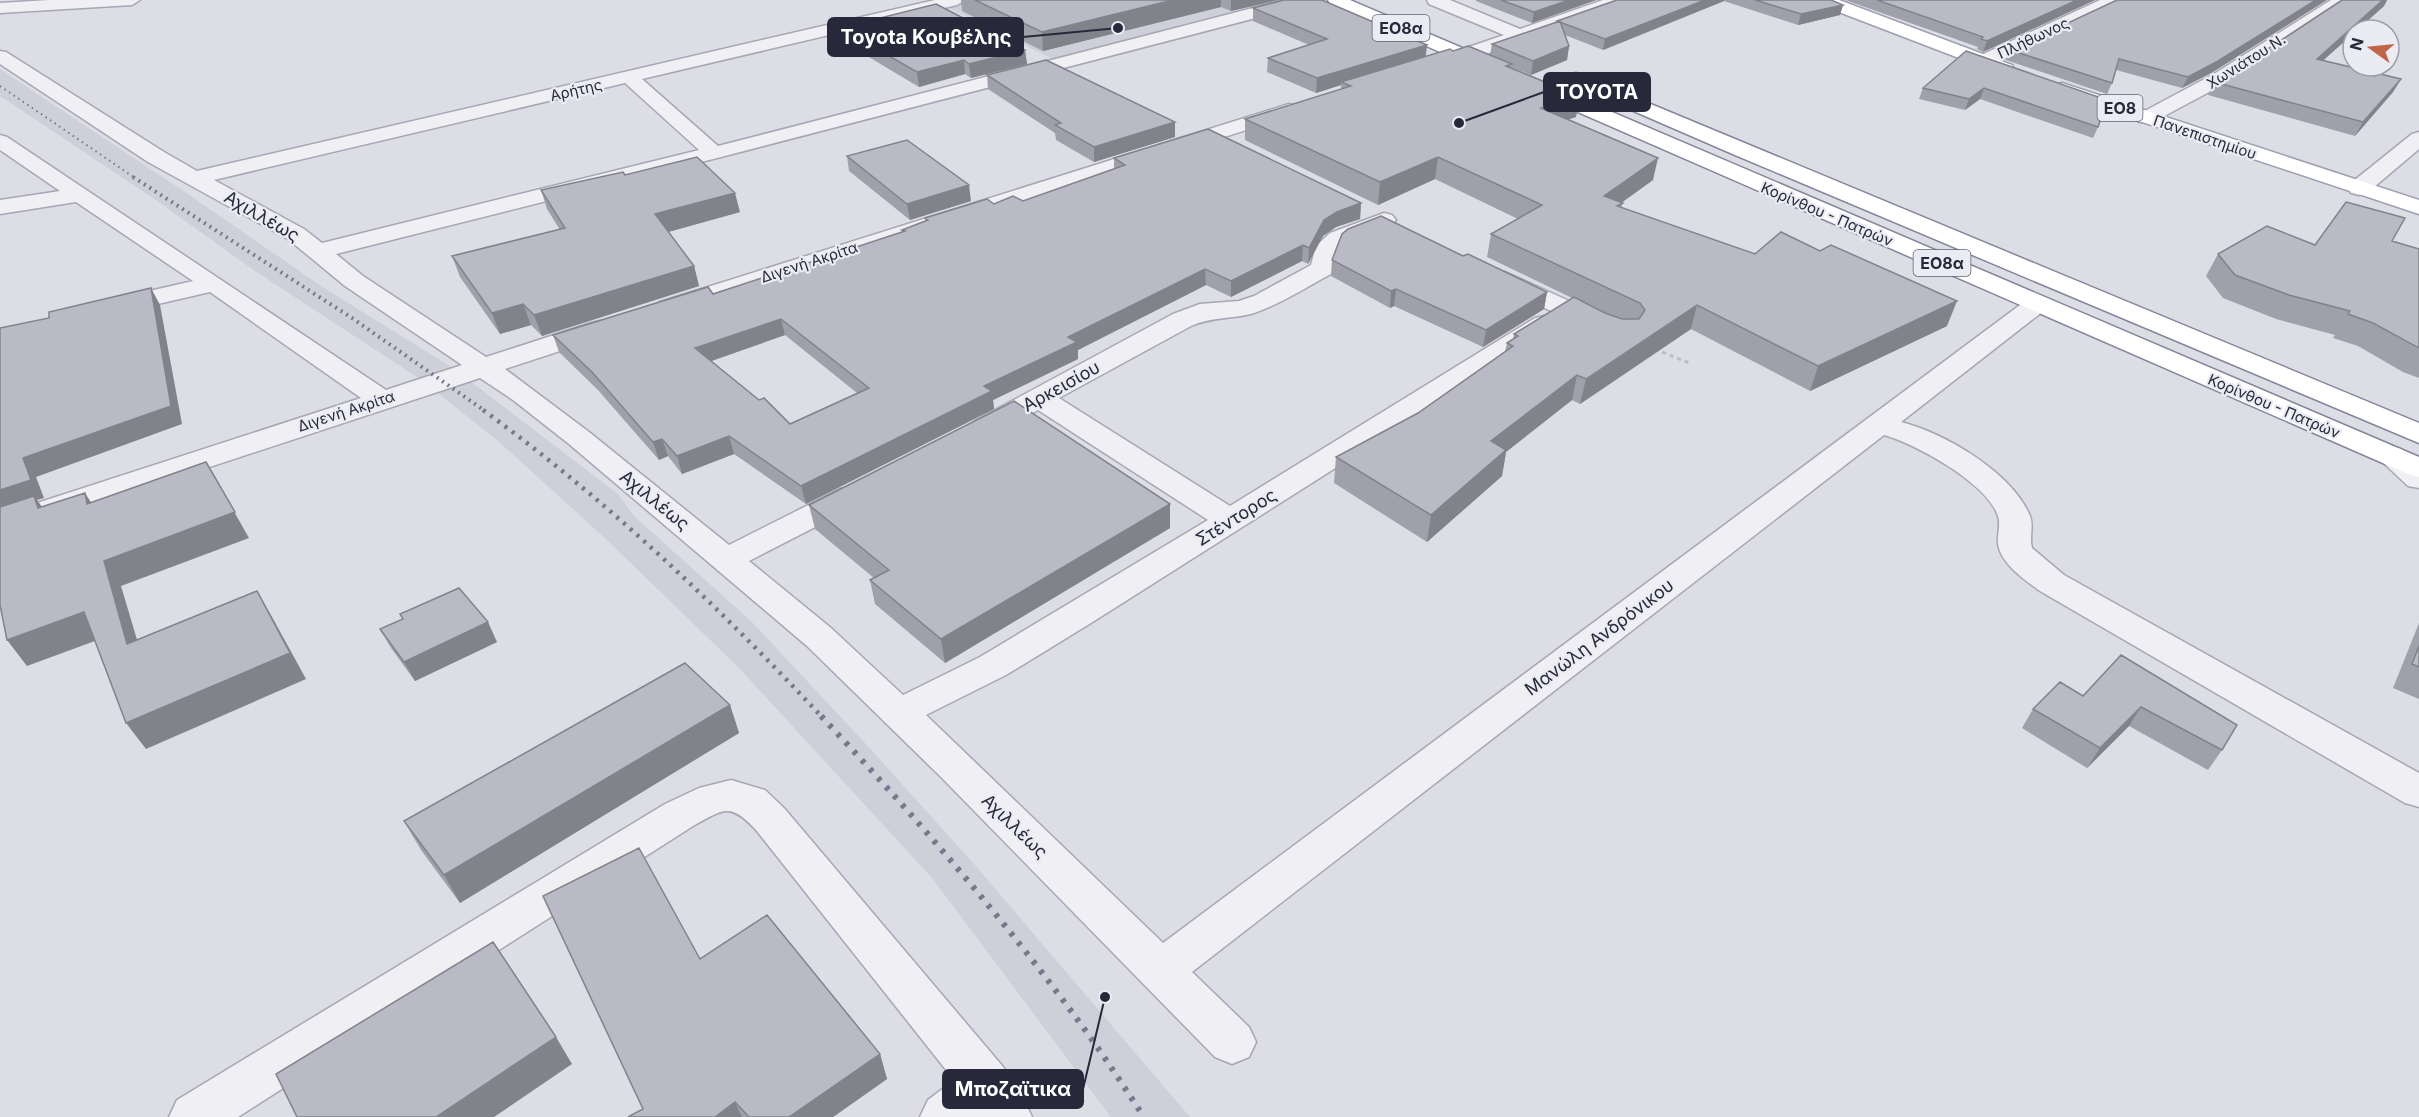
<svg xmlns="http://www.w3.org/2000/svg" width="2419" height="1117" font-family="Inter,sans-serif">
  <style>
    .built { fill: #cfcfda }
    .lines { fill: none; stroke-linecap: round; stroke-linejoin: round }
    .minor-casing { stroke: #a6a7b2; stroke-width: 3 }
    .major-casing { stroke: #9d9eb0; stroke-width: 3 }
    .highway-casing { stroke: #85869a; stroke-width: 3 }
    .path { stroke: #bbbbc4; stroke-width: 3; stroke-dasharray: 4 4; stroke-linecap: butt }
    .minor { fill: #efeff4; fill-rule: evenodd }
    .major { fill: #fff; fill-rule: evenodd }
    .highway { fill: #fff; fill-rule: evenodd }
    .rail-far3 { stroke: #77788d; stroke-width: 2; stroke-dasharray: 1.5 4; stroke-linecap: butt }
    .rail-far2 { stroke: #77788d; stroke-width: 4; stroke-dasharray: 2 4.5; stroke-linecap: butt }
    .rail-far1 { stroke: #77788d; stroke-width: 4.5; stroke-dasharray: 3 6; stroke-linecap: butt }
    .rail { stroke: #77788d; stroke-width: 6; stroke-dasharray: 4 8; stroke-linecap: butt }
    .wall { fill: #a0a0ab; fill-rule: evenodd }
    .shaded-wall { fill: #82828b }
    .building { fill: #babac7; stroke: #82828b; stroke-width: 1.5; fill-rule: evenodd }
    .labels { text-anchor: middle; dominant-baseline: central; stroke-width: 4.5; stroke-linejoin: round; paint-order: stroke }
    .far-street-label { font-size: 15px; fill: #27283a; stroke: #ebecf3 }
    .shield { fill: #ebecf3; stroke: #626372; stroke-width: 1.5 }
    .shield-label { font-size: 16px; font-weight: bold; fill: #27283a }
    .street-label { font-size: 18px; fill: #27283a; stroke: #ebecf3 }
    .leader { fill: none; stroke: #27283a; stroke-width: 2 }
    .callout-dot { fill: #27283a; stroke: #ebecf3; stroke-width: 2 }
    .callout { fill: #27283a; stroke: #27283a; stroke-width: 2 }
    .callout-label { font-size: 20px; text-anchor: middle; font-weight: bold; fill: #fff }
  </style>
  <rect width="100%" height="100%" fill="#dcdde5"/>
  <path class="built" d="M 977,0 L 1290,0 L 1055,60 L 947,7 Z
    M 0,69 L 185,192 L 321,286 L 453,368 L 618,494 L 634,516 L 752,622 L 865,743 L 974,864 L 1190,1117 L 1111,1117 L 932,878 L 739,668 L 608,541 L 498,441 L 420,379 L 255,271 L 153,198 L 0,96 Z"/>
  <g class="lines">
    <defs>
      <path id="minor" d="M 49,0 L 140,0 L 132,5 L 0,13 L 0,3 Z
        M 935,0 L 965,0 L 957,5 L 642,79 L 718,146 L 1284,0 L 1312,0 L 1310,4 L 721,157 L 336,254 L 363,276 L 486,357 L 591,323 L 600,321 L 609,323 L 613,329 L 609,335 L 505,369 L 589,432 L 729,545 L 840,489 L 851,487 L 862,489 L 867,496 L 862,503 L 749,561 L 831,628 L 903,695 L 980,657 L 1208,520 L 1038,410 C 1019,420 997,439 975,433 L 970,427 L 975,421 L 1173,314 L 1200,304 L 1239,301 L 1254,296 L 1311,265 L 1316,246 L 1330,233 L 1384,213 L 1392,215 L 1396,220 L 1392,225 L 1346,243 L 1339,249 L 1331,274 C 1305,288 1279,305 1251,314 C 1230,319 1211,317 1191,326 L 1059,398 L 1230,506 L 1535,318 L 1544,316 L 1553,318 L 1557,324 L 1553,330 L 1091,623 L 1006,675 L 926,715 L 1163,943 L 2028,299 L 2037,296 L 2046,299 L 2050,304 L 2046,309 L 1901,422 C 1944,433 2012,472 2030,516 C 2034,526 2029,537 2032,548 L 2064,575 L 2419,773 L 2419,807 L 2405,803 L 2040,591 C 2025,580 2001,564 1998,544 C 1997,535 2001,525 1998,516 C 1987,483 1916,444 1884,435 L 1192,972 L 1249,1027 L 1256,1042 L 1249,1057 L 1232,1064 L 1215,1057 L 941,777 L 807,646 L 569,444 L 513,400 L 480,378 L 0,536 L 0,515 L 361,398 L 210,292 L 110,315 L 101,312 L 97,307 L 101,302 L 193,281 L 76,202 L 0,214 L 0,200 L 60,191 L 0,150 L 0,135 L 7,137 L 386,390 L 462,365 L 345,286 L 288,239 L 148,162 L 0,64 L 0,51 L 6,52 L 164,152 L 197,171 ZM 625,83 L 699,150 L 322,243 L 304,229 L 214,180 Z
        M 1427,0 L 1450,0 L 1520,29 L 1603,0 L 1627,0 L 1625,4 L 1528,40 L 1438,70 L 1431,68 L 1429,64 L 1431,60 L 1504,35 L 1429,4 Z
        M 2100,0 L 2122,0 L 2120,4 L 1991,65 L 1977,65 L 1975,61 L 1977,57 Z
        M 2331,0 L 2350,0 L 2228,82 L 2153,122 L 2139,122 L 2136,118 L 2139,114 L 2214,74 Z
        M 1289,104 L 1296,106 L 1299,110 L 1296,114 L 678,312 L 669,315 L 660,312 L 656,307 L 660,302 Z
        M 2419,132 L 2419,149 L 2367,193 L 2359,195 L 2351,193 L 2348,188 L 2351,183 L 2412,134 Z
        M 1505,272 L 1611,320 L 1615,326 L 1611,332 L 1602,334 L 1593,332 L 1496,284 L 1493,279 L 1496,274 Z
        M 2390,446 L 2401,449 L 2419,464 L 2419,488 L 2408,486 L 2375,455 L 2379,449 Z
        M 731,780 L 765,790 L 784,808 L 1004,1068 L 1024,1100 L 1032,1117 L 920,1117 L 928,1100 L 954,1080 L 756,830 C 730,802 724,809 693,826 L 238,1117 L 169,1117 L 177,1100 L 665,804 L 699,788 Z"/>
      <path id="major" d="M 1816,0 L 1839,0 L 2012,65 L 2014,69 L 2012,73 L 1998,73 L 1818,4 Z
        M 2062,83 L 2419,200 L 2419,214 L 2055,93 L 2052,89 L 2055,85 Z"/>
      <path id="highway" d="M 1328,0 L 1350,0 L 2419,457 L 2419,477 L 2408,474 L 1330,4 Z
        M 1576,73 L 2419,423 L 2419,443 L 1735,155 L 1569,83 L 1567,79 L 1569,75 Z"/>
    </defs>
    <use href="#minor" class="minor-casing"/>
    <use href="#major" class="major-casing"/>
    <use href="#highway" class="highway-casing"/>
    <path class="path" d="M 1655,349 L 1689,363"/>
    <use href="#minor" class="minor"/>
    <use href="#major" class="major"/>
    <use href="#highway" class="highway"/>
    <path class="rail-far3" d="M 0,86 L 135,178"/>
    <path class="rail-far2" d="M 133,177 L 352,318 L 485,411"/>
    <path class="rail-far1" d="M 483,410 C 607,500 718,606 822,717"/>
    <path class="rail" d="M 821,716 C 911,812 999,913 1077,1019 C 1101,1051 1122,1084 1144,1117"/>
  </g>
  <path class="wall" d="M 961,0 L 1278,0 L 1231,11 L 1221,7 L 1043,51 L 962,11 Z
    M 1476,0 L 1596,0 L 1532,23 L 1476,1 Z
    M 1617,0 L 1831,0 L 1843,5 L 1840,15 L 1798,25 L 1724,1 L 1603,50 L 1565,35 L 1569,46 L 1567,60 L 1531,75 L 1511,67 L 1511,68 L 1579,96 L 1576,117 L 1567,119 L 1653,180 L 1622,202 L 1622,208 L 1947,326 L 1810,391 L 1691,329 L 1580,404 L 1572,400 L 1506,452 L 1502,476 L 1427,542 L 1334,483 L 1336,457 L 1418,413 L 1505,352 L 1507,343 L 1513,339 L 1514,334 L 1572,298 L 1487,257 L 1491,234 L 1518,219 L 1435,179 L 1378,205 L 1245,140 L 1245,119 L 1341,89 L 1341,85 L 1316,93 L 1267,72 L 1268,58 L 1309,45 L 1253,21 L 1253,8 L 1427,45 L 1426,56 L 1453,51 L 1490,55 L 1492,44 L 1557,22 L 1557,21 Z
    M 1845,0 L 2095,0 L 1983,52 L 1977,49 L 1978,47 Z
    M 2117,0 L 2213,72 L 2182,88 L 2116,70 L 2112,83 L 2107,94 L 2006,60 L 2010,50 Z
    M 2342,0 L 2387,0 L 2384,6 L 2357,30 L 2353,30 L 2323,61 L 2401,79 L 2393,92 L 2355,136 L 2208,95 L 2214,82 L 2236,70 Z
    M 840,28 L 1025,50 L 1027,64 L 971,78 L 965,74 L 919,87 L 842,41 Z
    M 1966,51 L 2098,127 L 2093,138 L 1980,99 L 1965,110 L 1919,99 L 1923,88 Z
    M 987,75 L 1175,122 L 1175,137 L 1094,162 L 1056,140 L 1055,133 L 988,89 Z
    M 847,156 L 971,201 L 910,220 L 849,171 Z
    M 1114,158 L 1361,203 L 1360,219 L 1336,227 L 1323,236 L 1308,264 L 1302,261 L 1231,297 L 1206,285 L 1078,350 L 1078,359 L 993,400 L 994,409 L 806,504 L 734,454 L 682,474 L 668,456 L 659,460 L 598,390 L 559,352 L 553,335 L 713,294 L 903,232 L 902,230 L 925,221 L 925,218 L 994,204 L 1023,201 L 1114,169 ZM 785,335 L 857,393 L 790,424 L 759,400 L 711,361 Z
    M 625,175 L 740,212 L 668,232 L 694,266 L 699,286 L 542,336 L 531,325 L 500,334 L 460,277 L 452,256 L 560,230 L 547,209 L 541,190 Z
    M 2392,241 L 2419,249 L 2419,378 L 2403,372 L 2358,346 L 2333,338 L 2335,335 L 2276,319 L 2223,298 L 2206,276 L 2218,254 L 2315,245 Z
    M 1463,256 L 1547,292 L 1544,309 L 1483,347 L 1394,306 L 1390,308 L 1331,276 L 1332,260 Z
    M 809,505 L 1170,528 L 945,663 L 875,604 L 870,580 L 874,578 L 815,529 Z
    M 2419,623 L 2419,699 L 2393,688 Z
    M 380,629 L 497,642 L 415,681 L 391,648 Z
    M 2121,655 L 2222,750 L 2208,770 L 2129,726 L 2087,768 L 2022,728 L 2033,709 L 2083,696 Z
    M 730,705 L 739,733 L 460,903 L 421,850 L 404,821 Z
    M 700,959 L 880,1054 L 887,1079 L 833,1117 L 628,1117 L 643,1109 Z"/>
  <path class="shaded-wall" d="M 1173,0 L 1221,0 L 1221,7 L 1043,51 L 1042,32 Z
    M 1231,0 L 1278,0 L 1231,11 Z
    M 1569,0 L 1596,0 L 1532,23 L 1534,12 Z
    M 1705,0 L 1724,0 L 1724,1 L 1603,50 L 1605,39 Z
    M 2077,0 L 2095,0 L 1983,52 L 1987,41 Z
    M 2316,0 L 2327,0 L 2213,72 L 2182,88 L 2188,77 Z
    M 2383,0 L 2387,0 L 2384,6 L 2357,30 L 2353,30 L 2353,34 L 2310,72 L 2317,59 Z
    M 1843,5 L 1840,15 L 1798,25 L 1801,14 Z
    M 1427,45 L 1425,59 L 1341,82 L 1341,85 L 1316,93 L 1317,78 Z
    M 1569,46 L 1567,60 L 1531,75 L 1533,61 Z
    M 1025,50 L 1027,64 L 971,78 L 969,64 Z
    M 964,60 L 965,74 L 919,87 L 917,72 Z
    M 2401,79 L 2393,92 L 2355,136 L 2363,122 Z
    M 1984,88 L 1980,99 L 1965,110 L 1969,99 Z
    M 1579,96 L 1576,117 L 1537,130 L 1541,108 Z
    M 1175,122 L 1175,137 L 1094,162 L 1094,147 Z
    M 1438,157 L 1435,179 L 1378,205 L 1380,182 Z
    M 1658,158 L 1653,180 L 1599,219 L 1604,196 Z
    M 969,185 L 971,201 L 910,220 L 907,204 Z
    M 735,193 L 740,212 L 661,234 L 655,214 Z
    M 1361,203 L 1360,219 L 1336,227 L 1323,236 L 1308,264 L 1309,248 L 1324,220 L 1337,212 Z
    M 1303,245 L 1302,261 L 1231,297 L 1231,281 Z
    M 694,266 L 699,286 L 542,336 L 534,315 Z
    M 1205,269 L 1206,285 L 1078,350 L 1078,359 L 993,400 L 994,409 L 806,504 L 801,486 L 984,386 L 1068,337 Z
    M 151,288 L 160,305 L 182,424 L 36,477 L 44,498 L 37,500 L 52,521 L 0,513 L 0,490 Z
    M 1396,289 L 1394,306 L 1390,308 L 1391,291 Z
    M 1547,292 L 1544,309 L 1483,347 L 1486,330 Z
    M 1957,301 L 1947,326 L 1810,391 L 1818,366 Z
    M 523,304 L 531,325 L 500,334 L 492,313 Z
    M 1697,305 L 1691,329 L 1580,404 L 1586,379 Z
    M 781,319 L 785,335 L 700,365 L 695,348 Z
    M 1577,375 L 1572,400 L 1506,452 L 1502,476 L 1427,542 L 1431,515 L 1491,441 Z
    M 729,436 L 734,454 L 682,474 L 677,456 Z
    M 662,439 L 668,456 L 659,460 L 653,442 Z
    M 206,462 L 249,538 L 121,586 L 146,670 L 127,644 L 104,561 Z
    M 85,493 L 101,518 L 87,504 Z
    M 1170,504 L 1170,528 L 945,663 L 941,639 Z
    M 257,591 L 272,617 L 306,679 L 146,749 L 126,723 Z
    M 84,612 L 103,638 L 27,666 L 7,640 Z
    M 488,622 L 497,642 L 415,681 L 404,662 Z
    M 730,705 L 739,733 L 460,903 L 444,875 Z
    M 2141,707 L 2129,726 L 2087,768 L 2100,748 Z
    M 556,1037 L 572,1064 L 494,1117 L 436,1117 Z
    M 880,1054 L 887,1079 L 833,1117 L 789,1117 Z
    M 735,1102 L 742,1117 L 715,1117 Z"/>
  <path class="building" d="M 975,0 L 1173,0 L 1042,32 Z
    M 1284,0 L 1322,0 L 1427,45 L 1317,78 L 1268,58 L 1327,39 L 1253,8 Z
    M 1501,0 L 1569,0 L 1534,12 Z
    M 1617,0 L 1705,0 L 1605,39 L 1557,21 Z
    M 1755,0 L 1831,0 L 1843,5 L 1801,14 Z
    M 1877,0 L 2077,0 L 1987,41 L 1981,39 L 1983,37 Z
    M 2117,0 L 2316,0 L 2218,61 L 2188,77 L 2119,59 L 2112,83 L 2010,50 Z
    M 2342,0 L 2383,0 L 2317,59 L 2401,79 L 2363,122 L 2214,82 L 2236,70 Z
    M 936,4 L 1025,50 L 969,64 L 964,60 L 917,72 L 840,28 Z
    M 1560,21 L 1569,46 L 1533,61 L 1492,44 Z
    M 1468,46 L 1512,64 L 1506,66 L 1579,96 L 1541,108 L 1658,158 L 1604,196 L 1623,203 L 1617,206 L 1755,254 L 1781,232 L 1820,251 L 1831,245 L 1957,301 L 1818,366 L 1697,305 L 1586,379 L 1577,375 L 1491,441 L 1506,450 L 1431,515 L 1336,457 L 1418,413 L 1513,346 L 1507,343 L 1518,336 L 1514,334 L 1574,297 L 1605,313 L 1622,319 L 1639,319 L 1645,310 L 1640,303 L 1491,234 L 1542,205 L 1438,157 L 1380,182 L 1245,119 L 1351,86 L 1341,82 L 1450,49 L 1453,51 Z
    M 1966,51 L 2107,100 L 2098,127 L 1984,88 L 1969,99 L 1923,88 Z
    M 1046,60 L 1175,122 L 1094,147 L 1055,125 L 1061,123 L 987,75 Z
    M 1208,129 L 1361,203 L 1337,212 L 1324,220 L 1309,248 L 1303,245 L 1231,281 L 1205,269 L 1068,337 L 1077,342 L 984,386 L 992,391 L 801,486 L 729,436 L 677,456 L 662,439 L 653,442 L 592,372 L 553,335 L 708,287 L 713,294 L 905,231 L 902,230 L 928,220 L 925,218 L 987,199 L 994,204 L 1013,196 L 1023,201 L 1125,165 L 1114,158 ZM 781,319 L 869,388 L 790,424 L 764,398 L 759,400 L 695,348 Z
    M 907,140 L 969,185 L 907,204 L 847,156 Z
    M 697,157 L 735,193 L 655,214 L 694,266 L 534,315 L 523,304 L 492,313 L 452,256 L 565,228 L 541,190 L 623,172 L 625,175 Z
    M 2346,202 L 2405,218 L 2392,241 L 2419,249 L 2419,348 L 2373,323 L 2348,314 L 2350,311 L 2289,295 L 2235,275 L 2218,254 L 2267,226 L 2315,245 Z
    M 1381,216 L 1463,256 L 1468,254 L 1547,292 L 1486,330 L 1396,289 L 1391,291 L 1332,260 L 1342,234 L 1348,229 Z
    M 151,288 L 171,406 L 23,458 L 31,480 L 0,490 L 0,328 L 49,318 L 49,312 Z
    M 1014,401 L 1170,504 L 941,639 L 870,580 L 889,570 L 809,505 Z
    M 206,462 L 235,512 L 104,561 L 127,644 L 257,591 L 290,653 L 126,723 L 84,612 L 7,640 L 0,605 L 0,507 L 34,496 L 38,508 L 85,493 L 87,504 Z
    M 459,588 L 488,622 L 404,662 L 380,629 L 403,619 L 400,614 Z
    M 2419,646 L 2419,667 L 2412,664 Z
    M 2121,655 L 2237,725 L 2222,750 L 2141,707 L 2100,748 L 2033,709 L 2060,682 L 2083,696 Z
    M 685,663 L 730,705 L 444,875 L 404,821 Z
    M 639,848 L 700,959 L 767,915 L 880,1054 L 789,1117 L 749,1117 L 735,1102 L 715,1117 L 628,1117 L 643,1109 L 543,896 Z
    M 493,942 L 556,1037 L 436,1117 L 297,1117 L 276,1074 Z"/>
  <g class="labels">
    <g class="far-street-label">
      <text transform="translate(2033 38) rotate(-25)">Πλήθωνος</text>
      <text transform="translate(2246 61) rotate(-32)">Χωνιάτου Ν.</text>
      <text transform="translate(576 90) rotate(-13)">Αρήτης</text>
      <text transform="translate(2205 137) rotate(19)">Πανεπιστημίου</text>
      <text transform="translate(1827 214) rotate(23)">Κορίνθου - Πατρών</text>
      <text transform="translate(809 262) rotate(-18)">Διγενή Ακρίτα</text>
      <text transform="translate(2274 406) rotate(23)">Κορίνθου - Πατρών</text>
      <text transform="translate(346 411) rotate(-18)">Διγενή Ακρίτα</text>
    </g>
    <g class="shield">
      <rect x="1372.5" y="15" width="57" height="26" rx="4.5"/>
      <rect x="2097.5" y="95" width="45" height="26" rx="4.5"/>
      <rect x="1913.5" y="250" width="57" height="26" rx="4.5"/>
    </g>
    <g class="shield-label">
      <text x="1401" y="28">ΕΟ8α</text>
      <text x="2120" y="108">ΕΟ8</text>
      <text x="1942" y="263">ΕΟ8α</text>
    </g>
    <g class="street-label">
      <text transform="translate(262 216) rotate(30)">Αχιλλέως</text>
      <text transform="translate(1061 386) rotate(-29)">Αρκεισίου</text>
      <text transform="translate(655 500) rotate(39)">Αχιλλέως</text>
      <text transform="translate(1236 517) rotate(-32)">Στέντορος</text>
      <text transform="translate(1599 637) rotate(-37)">Μανώλη Ανδρόνικου</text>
      <text transform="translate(1015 826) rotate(44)">Αχιλλέως</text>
    </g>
  </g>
  <path class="leader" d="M1118 28L1023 37M1459 123L1544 92M1105 997L1083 1089"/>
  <g class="callout-dot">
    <circle cx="1118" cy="28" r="6"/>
    <circle cx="1459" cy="123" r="6"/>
    <circle cx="1105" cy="997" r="6"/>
  </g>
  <g class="callout">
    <rect x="828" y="18" width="195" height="38" rx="6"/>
    <rect x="1544" y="73" width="106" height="38" rx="6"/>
    <rect x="943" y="1070" width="140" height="38" rx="6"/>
  </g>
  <g class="callout-label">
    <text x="926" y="44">Toyota Κουβέλης</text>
    <text x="1597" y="99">TOYOTA</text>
    <text x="1013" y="1096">Μποζαϊτικα</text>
  </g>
  <g transform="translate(2371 48) rotate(285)"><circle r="28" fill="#ebecf3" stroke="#9d9ea9" stroke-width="1.5"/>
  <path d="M0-4.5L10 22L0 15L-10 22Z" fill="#c1644b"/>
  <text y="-9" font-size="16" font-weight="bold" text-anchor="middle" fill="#27283a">N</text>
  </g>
</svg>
